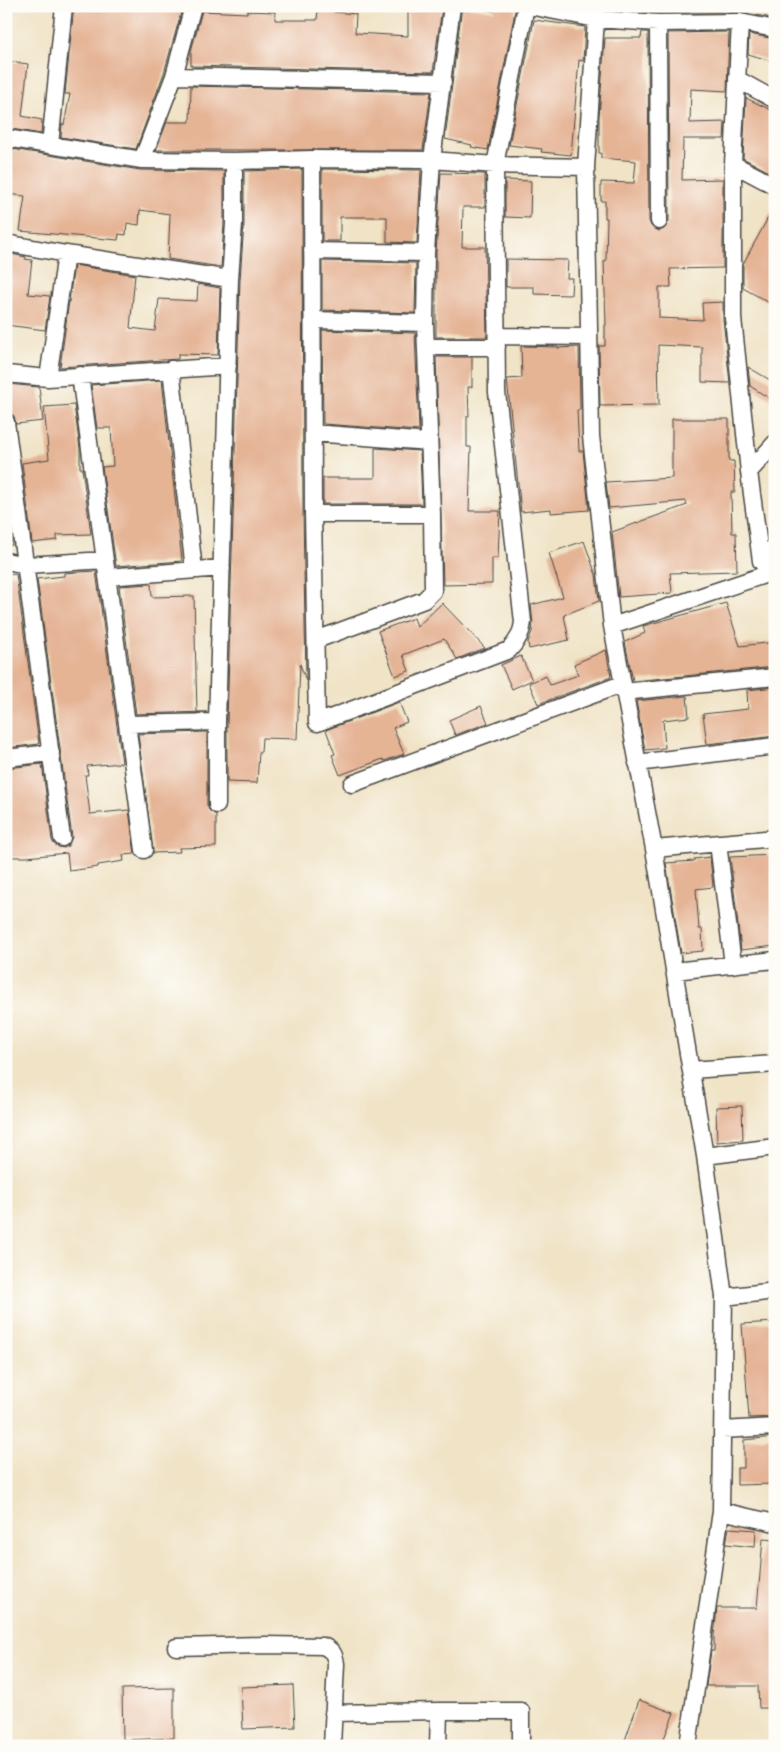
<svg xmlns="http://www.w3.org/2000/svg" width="781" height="1752" font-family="'Indie Flower',sans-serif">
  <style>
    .building { fill: #e5b495 }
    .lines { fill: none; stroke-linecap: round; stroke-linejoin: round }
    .street-casing { stroke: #494742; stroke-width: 19 }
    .street { stroke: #fff; stroke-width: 16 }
  </style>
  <rect width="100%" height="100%" fill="#fdfcf7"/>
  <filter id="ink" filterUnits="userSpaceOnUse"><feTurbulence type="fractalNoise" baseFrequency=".02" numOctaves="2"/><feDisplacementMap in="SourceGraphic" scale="10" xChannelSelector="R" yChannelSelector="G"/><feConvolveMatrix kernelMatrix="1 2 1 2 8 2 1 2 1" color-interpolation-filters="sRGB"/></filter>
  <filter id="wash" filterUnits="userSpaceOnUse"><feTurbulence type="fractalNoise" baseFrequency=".0096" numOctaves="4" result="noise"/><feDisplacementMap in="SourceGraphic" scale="20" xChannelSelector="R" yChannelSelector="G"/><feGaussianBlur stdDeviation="1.12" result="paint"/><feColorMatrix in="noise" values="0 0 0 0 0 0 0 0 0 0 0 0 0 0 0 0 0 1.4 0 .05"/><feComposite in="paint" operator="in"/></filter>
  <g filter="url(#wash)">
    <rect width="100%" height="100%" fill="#f0e3c6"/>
    <g id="blocks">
      <path class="building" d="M 74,6 L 183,6 L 164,73 L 136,149 L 61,137 L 62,124 L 64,125 L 70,94 L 65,94 Z
        M 462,6 L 494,11 L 494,6 L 516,6 L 488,150 L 471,147 L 472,145 L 445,139 Z
        M 644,6 L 775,6 L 775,9 L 772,18 L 740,12 L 644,12 Z
        M 408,7 L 442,7 L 433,72 L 191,66 L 191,51 L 202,11 L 247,13 L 247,11 L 275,12 L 275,20 L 317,20 L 318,10 L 334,11 L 334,12 L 356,14 L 355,33 L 408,36 Z
        M 534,20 L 585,27 L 583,61 L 579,60 L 571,155 L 541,152 L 542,149 L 509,145 Z
        M 642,32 L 648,32 L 649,221 L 651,226 L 659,231 L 664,229 L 669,221 L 668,33 L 729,32 L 727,91 L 691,89 L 690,123 L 725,122 L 724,139 L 683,139 L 682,180 L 723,179 L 723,268 L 670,269 L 671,287 L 659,287 L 659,318 L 703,320 L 702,303 L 723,302 L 723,319 L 730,383 L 702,382 L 702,347 L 658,345 L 659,405 L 600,406 L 599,346 L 605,346 L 605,325 L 606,325 L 604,261 L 606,261 L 607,218 L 605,218 L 605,201 L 601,201 L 601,182 L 634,183 L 636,161 L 601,158 L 601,153 L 599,153 L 599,117 L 605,38 L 641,38 Z
        M 749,34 L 775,39 L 775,62 L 748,54 Z
        M 6,61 L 28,64 L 22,116 L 42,120 L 41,134 L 6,128 Z
        M 191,86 L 431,92 L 423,150 L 156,150 L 167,122 L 190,122 Z
        M 746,98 L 775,112 L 775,175 L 743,158 Z
        M 6,148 L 140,170 L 224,171 L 224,224 L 221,267 L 168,259 L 170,214 L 140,210 L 139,225 L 127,223 L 126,235 L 119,234 L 118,240 L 20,231 L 25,196 L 6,194 Z
        M 302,169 L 303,514 L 306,681 L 300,664 L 297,739 L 262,738 L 261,752 L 259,752 L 257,783 L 227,782 L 227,722 L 240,280 L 244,224 L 244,171 Z
        M 322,169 L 421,170 L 417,243 L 387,242 L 387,217 L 340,217 L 340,241 L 322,241 Z
        M 441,173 L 485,174 L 485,207 L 463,207 L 462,247 L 485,247 L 487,337 L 436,337 L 436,253 Z
        M 505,180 L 531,181 L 530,218 L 505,217 Z
        M 775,205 L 775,306 L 743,288 L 743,264 Z
        M 6,253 L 26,257 L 25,259 L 32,260 L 28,294 L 50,296 L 45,330 L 6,325 Z
        M 506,259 L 568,260 L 567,278 L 572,278 L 571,295 L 534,294 L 534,287 L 506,287 Z
        M 322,261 L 416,263 L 415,313 L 322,310 Z
        M 74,265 L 135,275 L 130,328 L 155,331 L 159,299 L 197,301 L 198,284 L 220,288 L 218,355 L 178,354 L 178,359 L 60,367 Z
        M 322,330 L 415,333 L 419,431 L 323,424 Z
        M 521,346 L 558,347 L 558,348 L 579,347 L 580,406 L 580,410 L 577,410 L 579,451 L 583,451 L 589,510 L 551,513 L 551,509 L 521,512 L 507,379 L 522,378 Z
        M 436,357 L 472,357 L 472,387 L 468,387 L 469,416 L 467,416 L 467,447 L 471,447 L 469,511 L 500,511 L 498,558 L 492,558 L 492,584 L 443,585 Z
        M 748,367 L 775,383 L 775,402 L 750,386 Z
        M 162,380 L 182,561 L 116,566 L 102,467 L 113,466 L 111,428 L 97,428 L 91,385 Z
        M 8,384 L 39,387 L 43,421 L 16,424 L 14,416 L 11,413 Z
        M 74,405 L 80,449 L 80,468 L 82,468 L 91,534 L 57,535 L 57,540 L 32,543 L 22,463 L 49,459 L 44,407 Z
        M 672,419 L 729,419 L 729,461 L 734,461 L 735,492 L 731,492 L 732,533 L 736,533 L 737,571 L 670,573 L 672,593 L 619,597 L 612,532 L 687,505 L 686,501 L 609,508 L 606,482 L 672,478 Z
        M 375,448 L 420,451 L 422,504 L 323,504 L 323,478 L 375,478 Z
        M 6,499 L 12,545 L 6,546 Z
        M 584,541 L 596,575 L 599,601 L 564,615 L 569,640 L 529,649 L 528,642 L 532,632 L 533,623 L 531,605 L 563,597 L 549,553 Z
        M 96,571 L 122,763 L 87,766 L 88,775 L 85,775 L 90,814 L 129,810 L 135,854 L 123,855 L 124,861 L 98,865 L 98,867 L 69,871 L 67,853 L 27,857 L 6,857 L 6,790 L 10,790 L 8,768 L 42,764 L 52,840 L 54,844 L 59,847 L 64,848 L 68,846 L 72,837 L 37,579 L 64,576 L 64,573 Z
        M 16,574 L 39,744 L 6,748 L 6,575 Z
        M 151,584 L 152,597 L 194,596 L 197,712 L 207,712 L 136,714 L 119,586 Z
        M 442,603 L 485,648 L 457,659 L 444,639 L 403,655 L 409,671 L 395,676 L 378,631 L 414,618 L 417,627 Z
        M 726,603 L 740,646 L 775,642 L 775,667 L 633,681 L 625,642 L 645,633 L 643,626 Z
        M 606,650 L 611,677 L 538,704 L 529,683 L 546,676 L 550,685 L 578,675 L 574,664 Z
        M 521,656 L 532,680 L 512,689 L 501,665 Z
        M 775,687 L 775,736 L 707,744 L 703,714 L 748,709 L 747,690 Z
        M 687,696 L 689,717 L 663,720 L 665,748 L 645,750 L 636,701 Z
        M 399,702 L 407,722 L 393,728 L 404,754 L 384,761 L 383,759 L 340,775 L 332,755 L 335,754 L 326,730 Z
        M 481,706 L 488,723 L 455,735 L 449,720 Z
        M 207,732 L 207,805 L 209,810 L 216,815 L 216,847 L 179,848 L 180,852 L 153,853 L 138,734 Z
        M 775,855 L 775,946 L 741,950 L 730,857 Z
        M 710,857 L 713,887 L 696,889 L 699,929 L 702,929 L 703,951 L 681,953 L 666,863 L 694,861 L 694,859 Z
        M 742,1106 L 743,1140 L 717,1142 L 716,1107 Z
        M 775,1322 L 775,1417 L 749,1418 L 742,1324 Z
        M 775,1437 L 775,1484 L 737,1485 L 737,1468 L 744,1468 L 744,1440 Z
        M 729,1528 L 756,1530 L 755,1547 L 726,1544 Z
        M 763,1539 L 775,1540 L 775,1708 L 759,1708 L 758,1686 L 706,1686 L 711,1651 L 714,1651 L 714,1636 L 717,1608 L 757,1608 Z
        M 293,1685 L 295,1727 L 243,1729 L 241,1687 Z
        M 174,1688 L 174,1738 L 123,1740 L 122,1689 Z
        M 639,1700 L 674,1713 L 661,1746 L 623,1746 Z"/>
    </g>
  </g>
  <g filter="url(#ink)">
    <use href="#blocks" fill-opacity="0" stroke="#494742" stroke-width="1"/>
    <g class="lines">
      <defs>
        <path id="street" d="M 529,6 L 596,19 L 658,23 L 740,22 L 775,29
          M 598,6 L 596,19 L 586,167 L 591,436 L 612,626 L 654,849 L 705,1156 L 724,1297 L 721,1511 L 688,1746
          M 740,22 L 733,164 L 733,318 L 749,472 L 761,561 L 770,573 L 775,576
          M 658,23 L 659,221
          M 174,76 L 443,82
          M 737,79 L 775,100
          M 6,138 L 142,160 L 234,161 L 312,159 L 432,160 L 495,165 L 586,167
          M 50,145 L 64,6
          M 312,159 L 313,514 L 317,723 L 509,650 C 517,642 522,634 523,622 L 497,392 L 495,165 L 526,6
          M 142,160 L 174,76 L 193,6
          M 733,164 L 775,186
          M 6,243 L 66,254 L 230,279
          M 312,251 L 426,253
          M 313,320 L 425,323
          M 497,336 L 589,337
          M 426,347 L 497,347
          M 171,369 L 194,570
          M 6,374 L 48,378 L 228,366
          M 80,375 L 144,850
          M 48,378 L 66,254
          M 6,422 L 62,838
          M 313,433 L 429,442
          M 749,472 L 775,443
          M 313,514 L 432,514
          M 6,561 L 26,565 L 105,560
          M 761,561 L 775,546
          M 107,577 L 222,568
          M 612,626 L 770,573
          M 316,640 L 424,600 L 433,591 L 432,514 L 425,323 L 426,253 L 432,160 L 452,6
          M 623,692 L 775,677
          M 127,724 L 217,722
          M 6,758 L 51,753
          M 637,763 L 775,746
          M 352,784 L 622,684
          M 217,805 L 217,722 L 230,279 L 234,224 L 234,161
          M 718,843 L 733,965
          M 654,849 L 775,838
          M 674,971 L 775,960
          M 691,1070 L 775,1064
          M 705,1156 L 775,1147
          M 724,1297 L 775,1291
          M 722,1430 L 775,1427
          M 721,1511 L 775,1523
          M 176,1647 L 266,1645 L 323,1646 C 332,1650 335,1654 336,1664 L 332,1746
          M 333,1713 L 439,1711 L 521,1711 L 521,1746
          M 438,1746 L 439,1711"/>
      </defs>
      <use href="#street" class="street-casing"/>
      <use href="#street" class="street"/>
    </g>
  </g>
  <rect width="781" height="1752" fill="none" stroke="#fdfcf7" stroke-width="25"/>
</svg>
